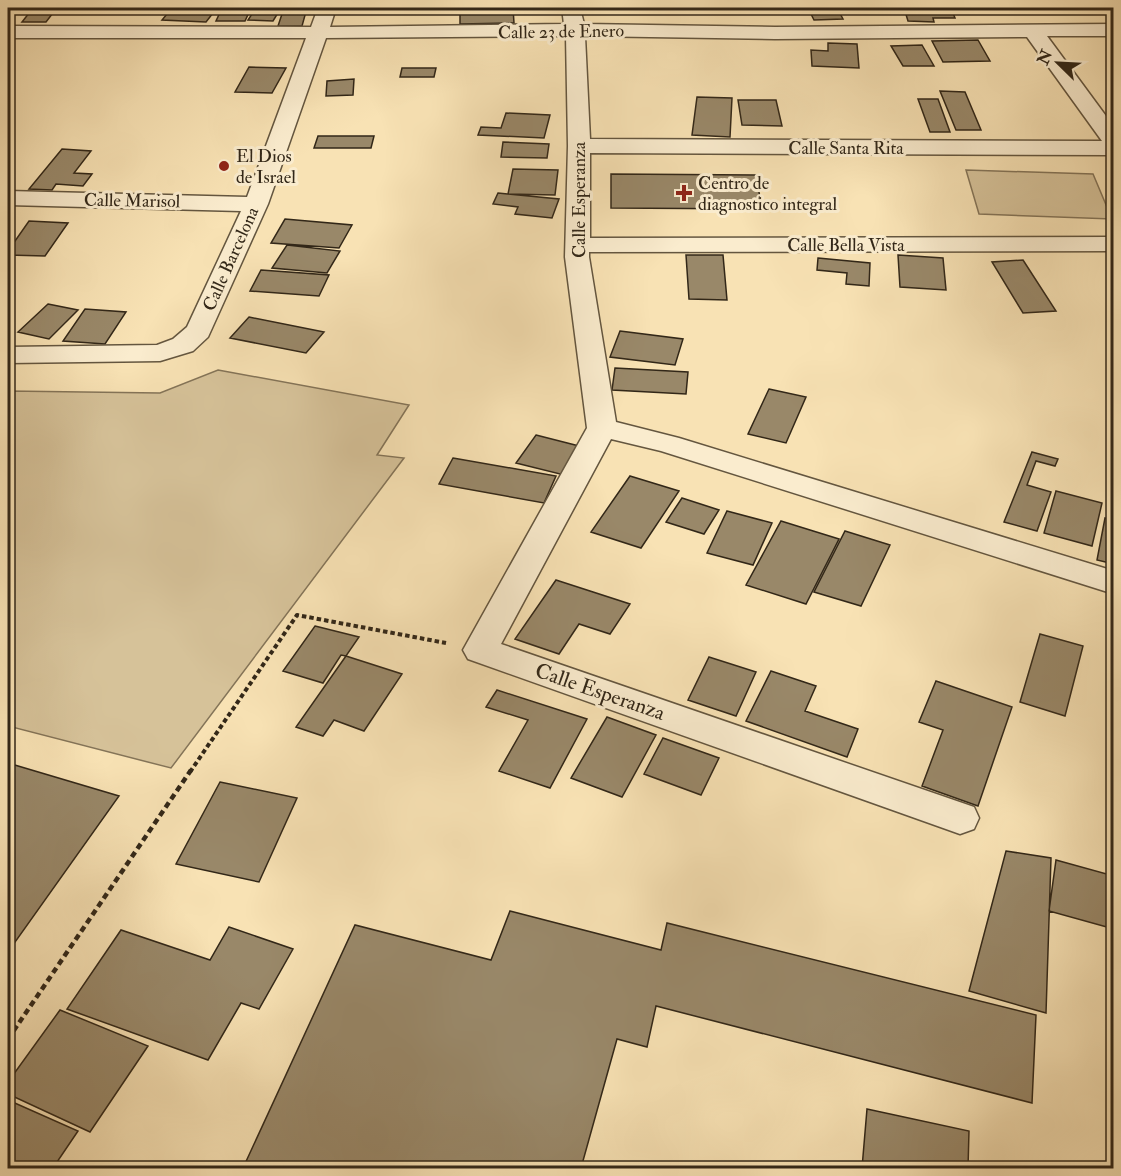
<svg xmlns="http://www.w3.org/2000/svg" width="1121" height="1176" font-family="'IM FELL Double Pica',serif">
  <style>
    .green { fill: #d6c299; stroke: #847458; stroke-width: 1.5 }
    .building { fill: #998869; stroke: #322718; stroke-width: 1.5 }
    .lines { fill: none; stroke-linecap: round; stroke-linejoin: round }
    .street-casing { stroke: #64563f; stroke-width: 3 }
    .path-far1 { stroke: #322718; stroke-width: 4; stroke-dasharray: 4.5 3; stroke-linecap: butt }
    .path { stroke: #322718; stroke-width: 4.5; stroke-dasharray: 6 4; stroke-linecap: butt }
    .street { fill: #faecce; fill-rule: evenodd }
    .poi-dot { fill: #8f2418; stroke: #faecce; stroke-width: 2 }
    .labels { text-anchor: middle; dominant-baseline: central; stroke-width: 6; stroke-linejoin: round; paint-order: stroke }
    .far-street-label { font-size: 18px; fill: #322718; stroke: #faecce }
    .far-poi-label { font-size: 18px; fill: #322718; stroke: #faecce; text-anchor: start }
    .street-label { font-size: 21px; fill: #322718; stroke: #faecce }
  </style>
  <rect width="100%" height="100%" fill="#f8e2b4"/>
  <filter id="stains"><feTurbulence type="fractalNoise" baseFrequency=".00333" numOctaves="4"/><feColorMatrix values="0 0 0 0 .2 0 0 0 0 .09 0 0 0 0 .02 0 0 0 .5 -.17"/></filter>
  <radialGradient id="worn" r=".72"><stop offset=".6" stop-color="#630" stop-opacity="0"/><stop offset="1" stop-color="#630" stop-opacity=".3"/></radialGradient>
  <path class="green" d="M 966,170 L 1093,174 L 1112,219 L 979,214 Z
    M 218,370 L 409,405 L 377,455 L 404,458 L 171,768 L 8,726 L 8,391 L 160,393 Z"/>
  <path class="building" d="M 8,8 L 30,8 L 26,13 L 8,13 Z
    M 33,8 L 64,8 L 56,9 L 46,22 L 22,22 Z
    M 172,8 L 217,8 L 206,22 L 162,20 Z
    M 222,8 L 251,8 L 245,21 L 216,21 Z
    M 256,8 L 281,8 L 273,21 L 248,20 Z
    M 284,8 L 307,8 L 302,26 L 278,26 Z
    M 460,8 L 513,8 L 514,23 L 460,24 Z
    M 808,8 L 837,8 L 843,19 L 814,20 Z
    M 904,8 L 970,8 L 951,8 L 955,18 L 933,18 L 934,22 L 908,21 Z
    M 978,40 L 990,61 L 943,62 L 932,41 Z
    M 828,43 L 857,44 L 859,68 L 812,66 L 811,50 L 828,51 Z
    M 922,45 L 934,66 L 903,66 L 891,46 Z
    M 249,67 L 286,68 L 272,93 L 235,92 Z
    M 402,68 L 436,68 L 434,77 L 400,77 Z
    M 354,79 L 353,95 L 326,96 L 327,81 Z
    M 940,91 L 965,92 L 981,130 L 956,130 Z
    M 697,97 L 732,98 L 730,137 L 692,135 Z
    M 918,99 L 938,99 L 950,132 L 930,132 Z
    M 738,100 L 776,100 L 782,126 L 742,125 Z
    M 506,113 L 550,115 L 544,138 L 478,135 L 481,127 L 501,128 Z
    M 318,136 L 374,136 L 371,148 L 314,148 Z
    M 503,142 L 549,144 L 547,158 L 501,157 Z
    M 62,149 L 91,151 L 74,173 L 92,174 L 83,186 L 56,184 L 52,190 L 29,189 Z
    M 513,169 L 558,170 L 555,195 L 508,194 Z
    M 611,174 L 756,175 L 762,209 L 611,208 Z
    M 498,193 L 559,199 L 552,218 L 515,214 L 518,207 L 493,204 Z
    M 285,219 L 352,225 L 339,248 L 271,243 Z
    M 29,221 L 68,223 L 45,256 L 8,255 L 8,251 Z
    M 287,245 L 340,251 L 327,273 L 272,268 Z
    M 686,255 L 723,255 L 727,300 L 689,299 Z
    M 898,255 L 943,258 L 946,290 L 900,287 Z
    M 818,258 L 870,263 L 869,286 L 846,284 L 847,273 L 817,270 Z
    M 1023,260 L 1056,311 L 1023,313 L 992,262 Z
    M 261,270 L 329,275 L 319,296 L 250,291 Z
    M 48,304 L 78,310 L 49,339 L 18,332 Z
    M 85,309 L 126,312 L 105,344 L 63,341 Z
    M 249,317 L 324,332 L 306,353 L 230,338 Z
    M 620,331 L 683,339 L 675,365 L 610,357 Z
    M 615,368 L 688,372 L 686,394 L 612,390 Z
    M 769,389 L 806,397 L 786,443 L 748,434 Z
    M 536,435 L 583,447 L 564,475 L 516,463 Z
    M 1032,452 L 1058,459 L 1055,466 L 1036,461 L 1027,485 L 1051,492 L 1037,531 L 1004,522 Z
    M 453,458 L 556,476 L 544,503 L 439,484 Z
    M 630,476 L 679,491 L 641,548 L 591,532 Z
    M 1056,491 L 1102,503 L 1092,546 L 1044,533 Z
    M 682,498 L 719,510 L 704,534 L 666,522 Z
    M 727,511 L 772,523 L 753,565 L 707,553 Z
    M 1105,518 L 1114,520 L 1114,564 L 1097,560 Z
    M 781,521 L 839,539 L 806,604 L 746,585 Z
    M 845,531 L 890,545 L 861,606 L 814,592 Z
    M 556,580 L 630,604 L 610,634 L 579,624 L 559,654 L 515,639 Z
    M 315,626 L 359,637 L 346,656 L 341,655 L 323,683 L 283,671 Z
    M 1040,634 L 1083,646 L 1065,716 L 1020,702 Z
    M 346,656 L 402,674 L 364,731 L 334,720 L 323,736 L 296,727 Z
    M 709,657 L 756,672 L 736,716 L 688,700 Z
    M 771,671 L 816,686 L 805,711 L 858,729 L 847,757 L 746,721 Z
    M 936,681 L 1012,707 L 978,806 L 922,786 L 943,730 L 919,722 Z
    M 497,690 L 587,719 L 550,788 L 499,771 L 528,720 L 486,707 Z
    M 607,717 L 656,735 L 622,797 L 571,778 Z
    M 663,738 L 719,758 L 701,795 L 644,774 Z
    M 8,763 L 119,796 L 8,952 Z
    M 220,782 L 297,798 L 259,882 L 176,864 Z
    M 1006,851 L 1051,858 L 1046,1013 L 969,991 Z
    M 1056,860 L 1114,876 L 1114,929 L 1049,911 Z
    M 510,911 L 661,950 L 667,923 L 1036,1015 L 1032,1103 L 656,1006 L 647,1047 L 617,1039 L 581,1168 L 243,1168 L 355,925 L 491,960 Z
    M 229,927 L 293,949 L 259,1009 L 241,1003 L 208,1060 L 67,1009 L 121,930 L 210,960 Z
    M 60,1010 L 148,1046 L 90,1132 L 8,1094 L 8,1082 Z
    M 8,1100 L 78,1131 L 53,1168 L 8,1168 Z
    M 867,1109 L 969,1131 L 968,1168 L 862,1168 Z"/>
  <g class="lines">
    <defs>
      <path id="street" d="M 318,8 L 336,8 L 330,27 L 564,24 L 562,8 L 580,8 L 584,24 L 775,27 L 1114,24 L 1114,36 L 1047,36 L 1114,127 L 1114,155 L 590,153 L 590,238 L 1114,237 L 1114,251 L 589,252 L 589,257 L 616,422 L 679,438 L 1114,571 L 1114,594 L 661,451 L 611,439 L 501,644 L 974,807 L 979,818 L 974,829 L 960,834 L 946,829 L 468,659 L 463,650 L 587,428 L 565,257 L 568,146 L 566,36 L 326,38 L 268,204 L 208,337 L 193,351 L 160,361 L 8,363 L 8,347 L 157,345 L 173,339 L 187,327 L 241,211 L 8,205 L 8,191 L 247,197 L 306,38 L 8,38 L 8,26 L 311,27 ZM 585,36 L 775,39 L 1027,37 L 1102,141 L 590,139 Z"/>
    </defs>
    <use href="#street" class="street-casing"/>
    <path class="path-far1" d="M 190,772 L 297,615 L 446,643"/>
    <path class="path" d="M 8,1039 L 191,770"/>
    <use href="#street" class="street"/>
  </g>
  <g class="poi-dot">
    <circle cx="224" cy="166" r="6"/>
    <path d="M681 184h6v6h6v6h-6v6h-6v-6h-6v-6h6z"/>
  </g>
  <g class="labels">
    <g class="far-street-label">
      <text transform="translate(561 32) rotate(-1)">Calle 23 de Enero</text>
      <text x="846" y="148">Calle Santa Rita</text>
      <text transform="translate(579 200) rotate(-90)">Calle Esperanza</text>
      <text transform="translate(132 201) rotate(1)">Calle Marisol</text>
      <text x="846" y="245">Calle Bella Vista</text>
      <text transform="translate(231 259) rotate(-66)">Calle Barcelona</text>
    </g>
    <g class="far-poi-label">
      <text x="236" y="156">El Dios<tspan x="236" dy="21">de Israel</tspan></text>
      <text x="698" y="183">Centro de<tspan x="698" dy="21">diagnostico integral</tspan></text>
    </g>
    <g class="street-label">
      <text transform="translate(600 692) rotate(19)">Calle Esperanza</text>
    </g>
  </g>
  <rect width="1121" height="1176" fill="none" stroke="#f8e2b4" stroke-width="30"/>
  <rect x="9" y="9" width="1103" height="1158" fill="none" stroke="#322718" stroke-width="3"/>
  <rect x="15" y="15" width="1091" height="1146" fill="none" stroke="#322718" stroke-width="1.5"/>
  <g transform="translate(1058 63) rotate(294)" stroke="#faecce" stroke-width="4.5" paint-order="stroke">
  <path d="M0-4.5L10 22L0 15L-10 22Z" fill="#322718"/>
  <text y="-9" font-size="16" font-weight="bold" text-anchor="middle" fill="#322718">N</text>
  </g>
  <rect width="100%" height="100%" filter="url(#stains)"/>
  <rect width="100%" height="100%" fill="url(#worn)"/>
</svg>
